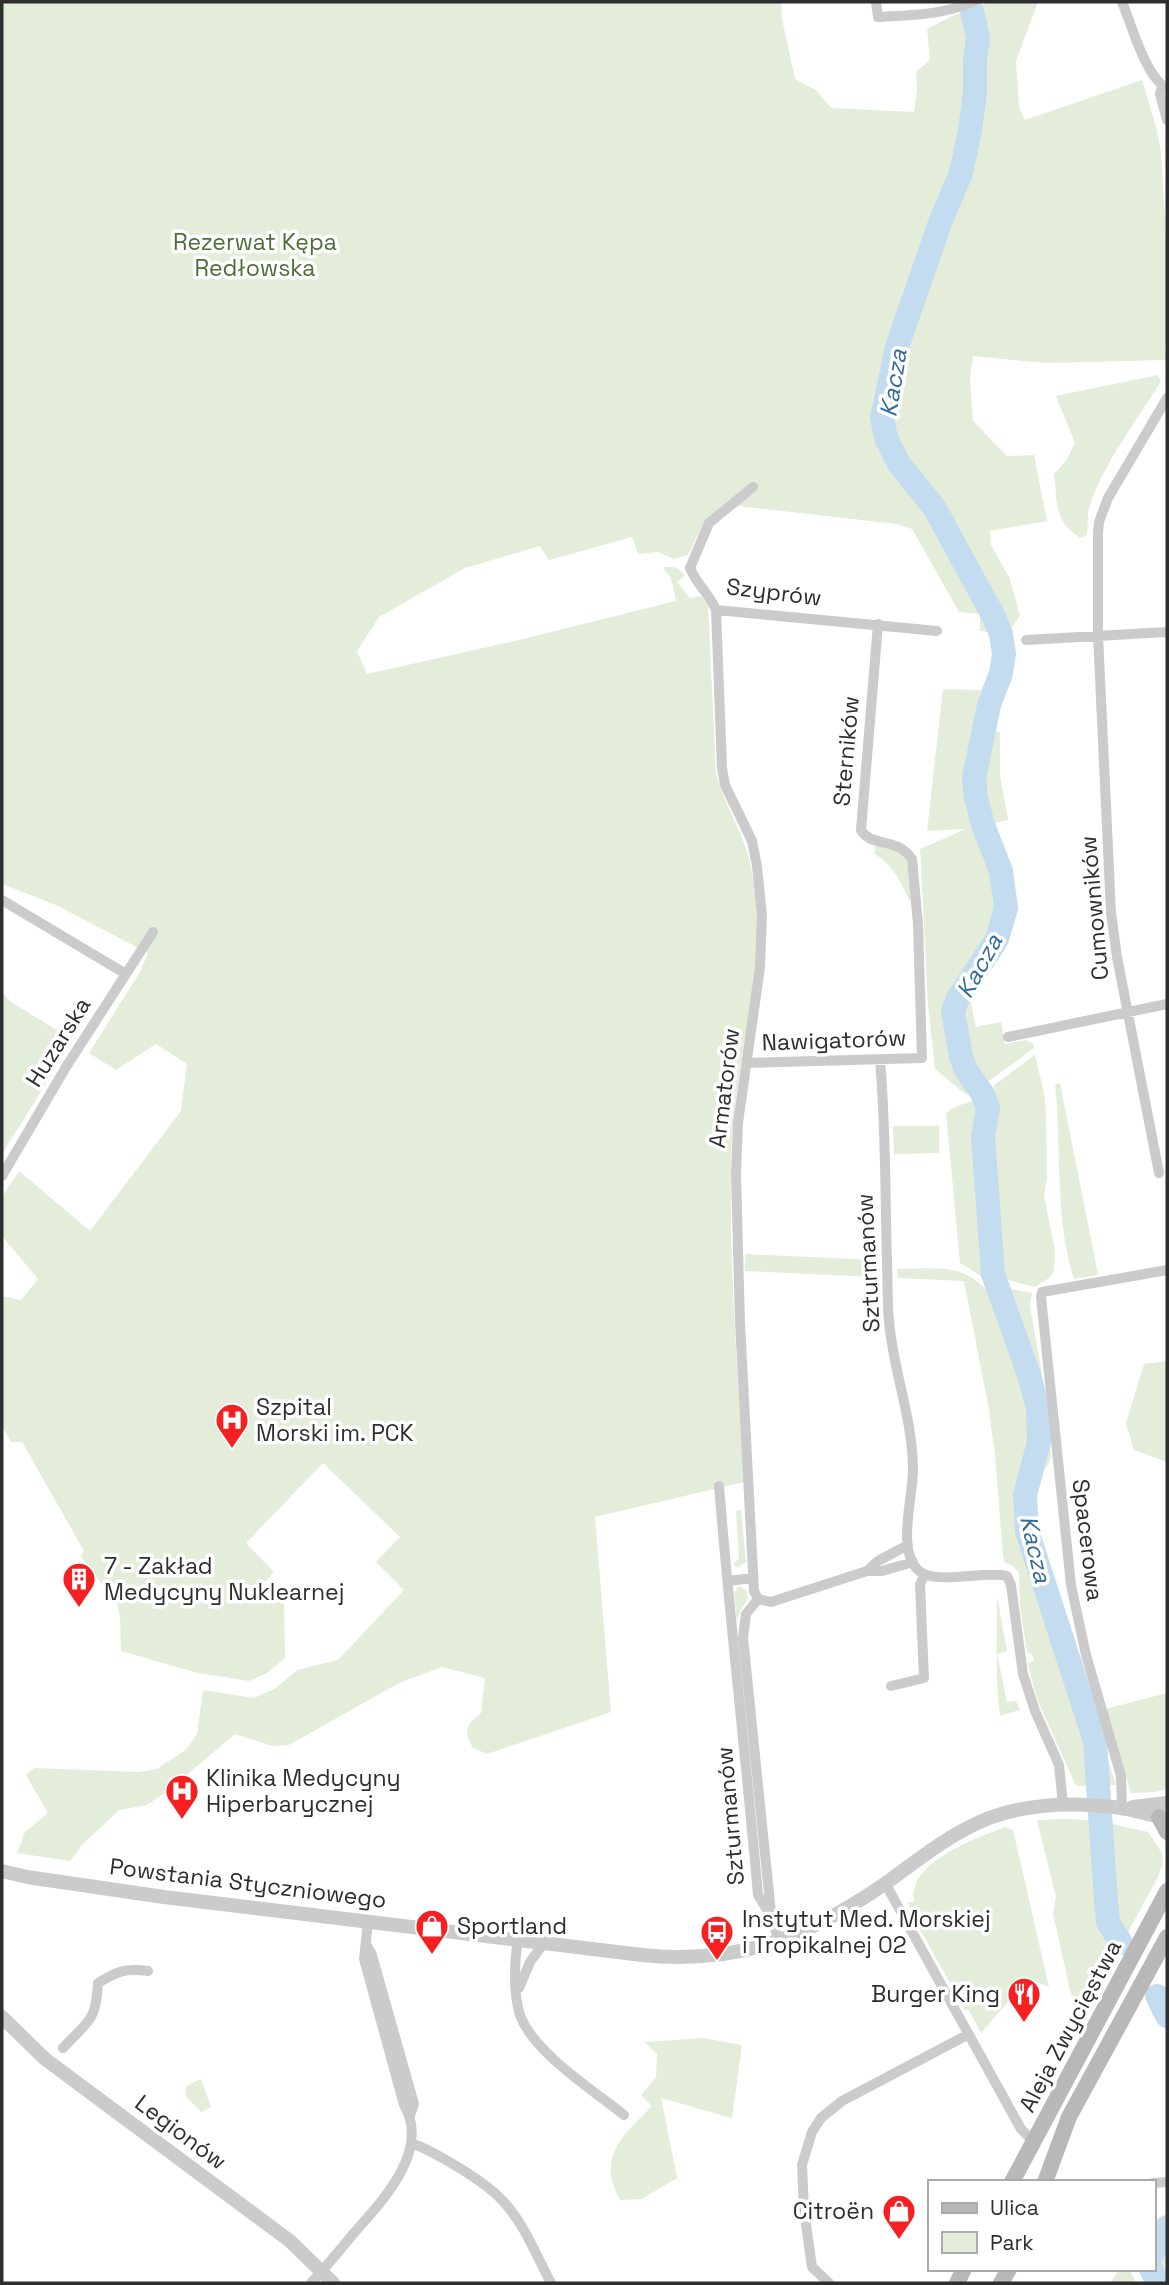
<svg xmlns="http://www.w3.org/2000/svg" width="1169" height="2285" font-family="'Space Grotesk',sans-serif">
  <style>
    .green { fill: #e3edda }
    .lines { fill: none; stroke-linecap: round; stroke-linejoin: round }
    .stream { stroke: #c4dcef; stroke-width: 4.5 }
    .river { stroke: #c4dcef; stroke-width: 24 }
    .minor { stroke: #cbcbcb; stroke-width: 10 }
    .tertiary { stroke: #cbcbcb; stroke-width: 14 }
    .secondary { stroke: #b8b8b8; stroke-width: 16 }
    .labels { text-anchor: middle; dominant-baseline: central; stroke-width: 7; stroke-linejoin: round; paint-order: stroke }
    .park-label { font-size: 23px; fill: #4d6e37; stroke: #fff }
    .street-label { font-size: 23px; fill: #2e2e2e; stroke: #fff }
    .poi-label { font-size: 23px; fill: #2e2e2e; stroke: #fff; text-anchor: start }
    .water-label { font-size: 24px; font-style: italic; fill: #346b98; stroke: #fff }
  </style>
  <rect width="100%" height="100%" fill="#fff"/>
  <path class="green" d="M 2,2 L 781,2 L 782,19 L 795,79 L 816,90 L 831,108 L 914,112 L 917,89 L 916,72 L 930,60 L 927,29 L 952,16 L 990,2 L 1038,2 L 1016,61 L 1019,107 L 1025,120 L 1142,80 L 1157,130 L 1161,153 L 1167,253 L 1167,343 L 1165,344 L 1167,360 L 1045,363 L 973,356 L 970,379 L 973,421 L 1007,456 L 1034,455 L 1047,521 L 990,531 L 991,545 L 1010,579 L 1020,616 L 1007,634 L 980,631 L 980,614 L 959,612 L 912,529 L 897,524 L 738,506 L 731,498 L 704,522 L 688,555 L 674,559 L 658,552 L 638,554 L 632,537 L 549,560 L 540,546 L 465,568 L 379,617 L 357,651 L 367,674 L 515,641 L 676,601 L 671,578 L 663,568 C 672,565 679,568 685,576 L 677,582 L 690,598 L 701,596 L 708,604 L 716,773 C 725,808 747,837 752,873 C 755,893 758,916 757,936 C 755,1004 736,1070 732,1137 C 730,1169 731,1201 731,1233 C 733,1316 739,1399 744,1482 L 595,1517 L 611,1712 L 487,1754 L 473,1748 C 463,1730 466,1725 481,1713 L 485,1678 L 442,1667 L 399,1683 L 289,1745 L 272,1746 L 235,1734 L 169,1790 L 147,1805 L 119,1810 L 83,1844 L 70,1861 L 17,1853 L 25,1832 L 48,1813 L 26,1775 L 34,1768 L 139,1772 L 157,1769 L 187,1749 L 197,1734 L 203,1690 L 254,1698 L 276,1688 L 297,1670 L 338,1660 L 404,1590 L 376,1562 L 400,1537 L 323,1463 L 246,1543 L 274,1572 L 264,1583 L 284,1604 L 285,1658 L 267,1673 L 249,1681 L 198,1673 L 121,1651 L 120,1617 L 117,1603 L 81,1557 L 84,1551 L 22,1442 L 11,1442 L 2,1426 L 2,1296 L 21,1300 L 38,1279 L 2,1236 L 2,1197 L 19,1171 L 90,1231 L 181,1111 L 187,1064 L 156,1044 L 116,1070 L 89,1053 L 140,972 L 148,953 L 56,905 L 2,884 Z
    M 1158,375 L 1161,381 C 1137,421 1103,463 1089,508 C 1087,516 1088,526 1087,535 L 1080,538 C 1053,520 1058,504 1054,474 L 1066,461 L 1075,443 L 1056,396 Z
    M 943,689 L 981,690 L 977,719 L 1000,733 L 1000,775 L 1008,820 L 980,826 C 986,852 1003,898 994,923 C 989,938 977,951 969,965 C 963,976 960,991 951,998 C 948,1030 958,1063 976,1089 L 970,1094 L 965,1094 L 935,1069 L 928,1004 L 920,849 L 966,829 L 927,831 Z
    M 876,843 L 900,851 L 907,860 L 914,899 L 909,900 C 902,883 891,862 874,854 Z
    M 2,992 L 11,1002 L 73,1040 L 2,1154 Z
    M 969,993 L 976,1027 L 1001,1022 L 1005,1044 L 1026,1040 L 1033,1044 L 1034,1048 L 982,1086 C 965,1061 950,1024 963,995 Z
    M 1035,1055 L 1044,1093 L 1046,1113 L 1047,1178 L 1044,1196 L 1055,1250 L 1054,1271 L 1049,1278 L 1035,1287 L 1008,1280 L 1001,1282 C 992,1237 991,1189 988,1142 C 987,1125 994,1111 986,1095 L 995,1088 L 993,1086 Z
    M 1060,1083 L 1098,1275 L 1074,1279 C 1054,1216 1062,1149 1055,1084 Z
    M 980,1097 L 984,1108 L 979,1131 L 981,1176 L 990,1260 L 988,1273 L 990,1283 L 988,1283 L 978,1274 L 960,1263 L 946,1113 C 958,1103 967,1105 980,1097 Z
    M 939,1126 L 939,1153 L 894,1154 L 893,1126 Z
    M 745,1254 L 873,1260 L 874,1277 L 745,1271 Z
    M 897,1269 C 932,1269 963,1262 987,1291 L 996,1290 C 1009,1334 1036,1382 1035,1429 C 1034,1443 1026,1457 1022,1470 C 1013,1498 1018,1533 1028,1560 C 1031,1568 1037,1575 1041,1583 L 1048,1583 L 1057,1597 L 1069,1651 L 1095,1719 L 1116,1785 L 1076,1786 L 1037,1699 L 1028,1664 L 1034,1660 L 1032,1654 L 1027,1652 L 1020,1606 L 1019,1573 L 1012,1565 L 1005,1563 L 1003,1557 L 995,1454 L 988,1404 L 964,1281 L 898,1278 Z
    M 1011,1289 L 1032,1293 L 1030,1306 L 1041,1368 L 1051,1454 C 1051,1467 1040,1471 1035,1482 L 1042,1443 L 1041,1411 L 1033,1378 L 1011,1319 L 1003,1290 Z
    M 1167,1361 L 1167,1462 L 1134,1450 L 1126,1423 L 1144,1364 Z
    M 741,1510 L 746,1562 L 737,1568 L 733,1564 L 739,1558 L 736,1511 Z
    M 739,1586 L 747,1591 L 748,1599 L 741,1609 L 737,1622 L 734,1593 Z
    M 997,1596 L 1007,1651 L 997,1654 L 1007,1702 L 1016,1701 L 1020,1710 L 1000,1716 C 995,1676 997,1636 997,1596 Z
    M 1167,1693 L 1167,1789 L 1155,1792 L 1131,1793 L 1105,1709 Z
    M 1067,1819 L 1098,1821 L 1148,1832 L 1162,1853 L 1163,1863 L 1158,1877 L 1114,1958 L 1104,1970 L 1087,2000 L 1071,1995 L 1053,1913 L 1056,1897 L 1037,1820 Z
    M 1005,1827 L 1013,1830 L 1049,1987 L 1028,1979 L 981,2033 L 968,2009 L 965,2010 L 913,1917 L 908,1902 L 914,1902 C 907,1862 975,1839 1005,1827 Z
    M 703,2038 L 742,2045 L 732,2118 L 661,2098 L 677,2178 L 642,2199 L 620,2200 C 596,2156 623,2136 652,2106 L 641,2095 L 656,2077 L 657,2054 L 645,2042 Z
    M 201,2079 L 211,2107 L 201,2112 L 186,2096 L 185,2090 L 188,2085 Z
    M 1167,2231 L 1167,2283 L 1166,2283 C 1163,2279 1156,2274 1155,2270 C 1150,2258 1162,2241 1167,2231 Z
    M 1120,2269 L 1129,2269 L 1136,2283 L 1110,2283 Z"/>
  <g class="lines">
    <path class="stream" d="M 1109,1946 L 1112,1928"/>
    <path class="river" d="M 972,11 L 978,38 L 975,59 L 975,92 L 970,130 L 961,173 L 941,220 L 897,347 L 882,418 L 886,438 L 899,464 L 934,507 L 994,617 L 1001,634 L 1004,654 L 1001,673 L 989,705 L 974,778 L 976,798 L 983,825 L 1001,871 L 1006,908 L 997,939 L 957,1000 L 953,1012 L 961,1056 L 966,1070 L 982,1093 L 988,1107 L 983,1137 L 993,1274 L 1029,1375 L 1038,1409 L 1039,1442 L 1025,1495 L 1027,1531 L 1095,1741 L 1106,1901 L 1108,1922 L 1121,1943
      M 1157,1996 L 1167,2016
      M 1153,2253 L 1167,2227
      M 1151,2269 L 1158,2283"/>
    <path class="minor" d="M 876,2 L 878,17 C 911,15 942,15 973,2
      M 1122,2 C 1132,26 1143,68 1162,85
      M 1162,85 L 1160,94 L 1167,120
      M 753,487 L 709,523 L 690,568 C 696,584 710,594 716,610 L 722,768 L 725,785 L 752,841 L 757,866 L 762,916 L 760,967 L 738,1123 L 736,1174 L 740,1323 L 754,1591 L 758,1599
      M 716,610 L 937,631
      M 1026,640 L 1167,632
      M 2,900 L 126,974
      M 1008,1037 L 1167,1004
      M 880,1060 C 886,1127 885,1195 887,1262 C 888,1282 887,1301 889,1321 C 893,1370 912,1416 913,1467 C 914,1495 896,1549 918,1570 C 934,1586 984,1570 1007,1576 L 1011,1585 L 1023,1674 L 1035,1711 L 1059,1765 L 1063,1805
      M 747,1063 L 922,1058 L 918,924 L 912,859 C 897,836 871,848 861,830 L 878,624
      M 1159,1173 L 1117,957 L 1111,913 L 1098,635 L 1098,532 L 1099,522 L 1108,498 L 1167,398
      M 2,1176 L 66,1067 L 153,932
      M 719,1486 C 730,1623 746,1758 758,1895 L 772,1918 L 779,1942
      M 867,1571 L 878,1561 L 908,1545
      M 728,1581 L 753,1578
      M 758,1599 L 746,1614 L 743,1637 L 771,1913
      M 758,1599 L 771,1602 L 867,1571 L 882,1571 L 913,1562
      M 891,1686 L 924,1678 L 920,1585 L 924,1575
      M 1122,1808 L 1121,1776 L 1086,1655 L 1071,1585 L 1041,1297 L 1042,1292 L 1167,1270
      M 885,1883 L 1021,2129 L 1033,2141
      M 518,1939 C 514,1962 513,1992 520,2015 C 533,2052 593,2090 624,2115
      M 367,1946 L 372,1955 L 414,2104 L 410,2116
      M 519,1988 L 530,1962 L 544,1943
      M 63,2048 C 88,2021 96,2022 98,1983 C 118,1971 125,1968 148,1971
      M 411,2143 C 436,2152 484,2181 502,2200 C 524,2223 536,2255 551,2283
      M 1153,2183 L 1167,2182
      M 311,2283 C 326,2267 340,2250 354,2233 C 382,2201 431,2151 404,2105 L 364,1959 L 368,1921
      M 829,2283 L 812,2267 L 804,2210 L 802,2165 L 812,2132 L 821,2118 L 842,2101 L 969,2034"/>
    <path class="tertiary" d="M 1133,1807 L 1167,1803
      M 2,1871 L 27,1877 L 164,1897 L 642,1955 C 739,1965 808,1937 886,1883 C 919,1859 951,1833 989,1818 C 1030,1803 1078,1802 1121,1808 C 1136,1810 1151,1816 1167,1818
      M 2,2017 L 45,2059 L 290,2241 L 333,2283"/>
    <path class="secondary" d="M 1159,1817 L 1167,1832
      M 1012,2182 L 1167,1891
      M 1045,2182 L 1069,2117 L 1167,1937
      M 957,2283 L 964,2269
      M 1001,2283 L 1009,2269"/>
  </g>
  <defs>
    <symbol id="hospital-pin" viewBox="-11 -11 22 30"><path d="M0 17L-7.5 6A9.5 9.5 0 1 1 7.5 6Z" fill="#f61f21" stroke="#fff"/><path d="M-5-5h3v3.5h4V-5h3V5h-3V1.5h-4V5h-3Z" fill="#fff"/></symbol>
    <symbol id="building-pin" viewBox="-11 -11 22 30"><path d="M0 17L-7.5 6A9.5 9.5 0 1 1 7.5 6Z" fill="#f61f21" stroke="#fff"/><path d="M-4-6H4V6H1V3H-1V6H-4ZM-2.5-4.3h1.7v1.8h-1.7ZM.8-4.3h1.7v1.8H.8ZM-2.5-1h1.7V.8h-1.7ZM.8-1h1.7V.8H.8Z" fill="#fff"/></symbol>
    <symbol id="shop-pin" viewBox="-11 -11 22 30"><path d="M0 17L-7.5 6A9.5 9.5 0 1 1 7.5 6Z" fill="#f61f21" stroke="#fff"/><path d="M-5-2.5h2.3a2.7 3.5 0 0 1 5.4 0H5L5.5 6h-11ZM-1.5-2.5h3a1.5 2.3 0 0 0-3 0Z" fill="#fff"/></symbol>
    <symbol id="bus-pin" viewBox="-11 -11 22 30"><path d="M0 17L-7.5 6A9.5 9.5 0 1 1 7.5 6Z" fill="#f61f21" stroke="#fff"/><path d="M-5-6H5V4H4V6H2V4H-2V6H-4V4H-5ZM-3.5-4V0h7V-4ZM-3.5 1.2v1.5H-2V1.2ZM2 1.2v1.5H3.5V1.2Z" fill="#fff"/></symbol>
    <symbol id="restaurant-pin" viewBox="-11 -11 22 30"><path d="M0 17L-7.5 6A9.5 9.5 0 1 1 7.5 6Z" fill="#f61f21" stroke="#fff"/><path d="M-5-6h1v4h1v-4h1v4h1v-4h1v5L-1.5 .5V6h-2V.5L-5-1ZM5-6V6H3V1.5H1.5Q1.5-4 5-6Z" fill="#fff"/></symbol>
  </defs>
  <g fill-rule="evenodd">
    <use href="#hospital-pin" x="213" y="1401" width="38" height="52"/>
    <use href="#building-pin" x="60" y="1560" width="38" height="52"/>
    <use href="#hospital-pin" x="163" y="1772" width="38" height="52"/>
    <use href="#shop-pin" x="413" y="1907" width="38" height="52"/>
    <use href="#bus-pin" x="698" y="1913" width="38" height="52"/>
    <use href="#restaurant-pin" x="1005" y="1975" width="38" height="52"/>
    <use href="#shop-pin" x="880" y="2192" width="38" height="52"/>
  </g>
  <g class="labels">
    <g class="park-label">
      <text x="255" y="242">Rezerwat Kępa<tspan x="255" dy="26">Redłowska</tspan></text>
    </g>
    <g class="street-label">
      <text transform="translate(774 592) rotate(7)">Szyprów</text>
      <text transform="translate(846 751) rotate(-85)">Sterników</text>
      <text transform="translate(1094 908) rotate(-95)">Cumowników</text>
      <text transform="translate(834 1040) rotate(-2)">Nawigatorów</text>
      <text transform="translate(58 1042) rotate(-58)">Huzarska</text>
      <text transform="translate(724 1088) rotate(-83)">Armatorów</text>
      <text transform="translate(868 1263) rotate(-93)">Szturmanów</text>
      <text transform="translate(1088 1540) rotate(83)">Spacerowa</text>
      <text transform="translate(730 1816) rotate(-95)">Szturmanów</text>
      <text transform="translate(248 1883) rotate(7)">Powstania Styczniowego</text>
      <text transform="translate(1070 2026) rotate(-62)">Aleja Zwycięstwa</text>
      <text transform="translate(181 2132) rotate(37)">Legionów</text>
    </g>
    <g class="poi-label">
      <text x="256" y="1407">Szpital<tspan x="256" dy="26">Morski im. PCK</tspan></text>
      <text x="104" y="1566">7 - Zakład<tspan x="104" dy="26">Medycyny Nuklearnej</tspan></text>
      <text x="206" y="1778">Klinika Medycyny<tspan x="206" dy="26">Hiperbarycznej</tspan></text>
      <text x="742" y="1919">Instytut Med. Morskiej<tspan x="742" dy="26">i Tropikalnej 02</tspan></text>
      <text x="457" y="1926">Sportland</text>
      <text x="1000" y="1994" text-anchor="end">Burger King</text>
      <text x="874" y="2211" text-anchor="end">Citroën</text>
    </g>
    <g class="water-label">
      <text transform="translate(893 383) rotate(-81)">Kacza</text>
      <text transform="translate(979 966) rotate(-61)">Kacza</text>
      <text transform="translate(1036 1549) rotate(77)">Kacza</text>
    </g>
  </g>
  <rect width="1169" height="2285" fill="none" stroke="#2e2e2e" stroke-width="7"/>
  <rect x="928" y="2180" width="228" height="91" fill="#ffffff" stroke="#ababab" stroke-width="2"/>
  <rect x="942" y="2203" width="35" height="10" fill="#b8b8b8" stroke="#ababab" stroke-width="2"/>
  <text x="990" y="2215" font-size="21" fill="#2e2e2e">Ulica</text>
  <rect x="942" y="2232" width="35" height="21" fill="#e3edda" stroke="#ababab" stroke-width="2"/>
  <text x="990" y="2250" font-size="21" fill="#2e2e2e">Park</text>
</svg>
